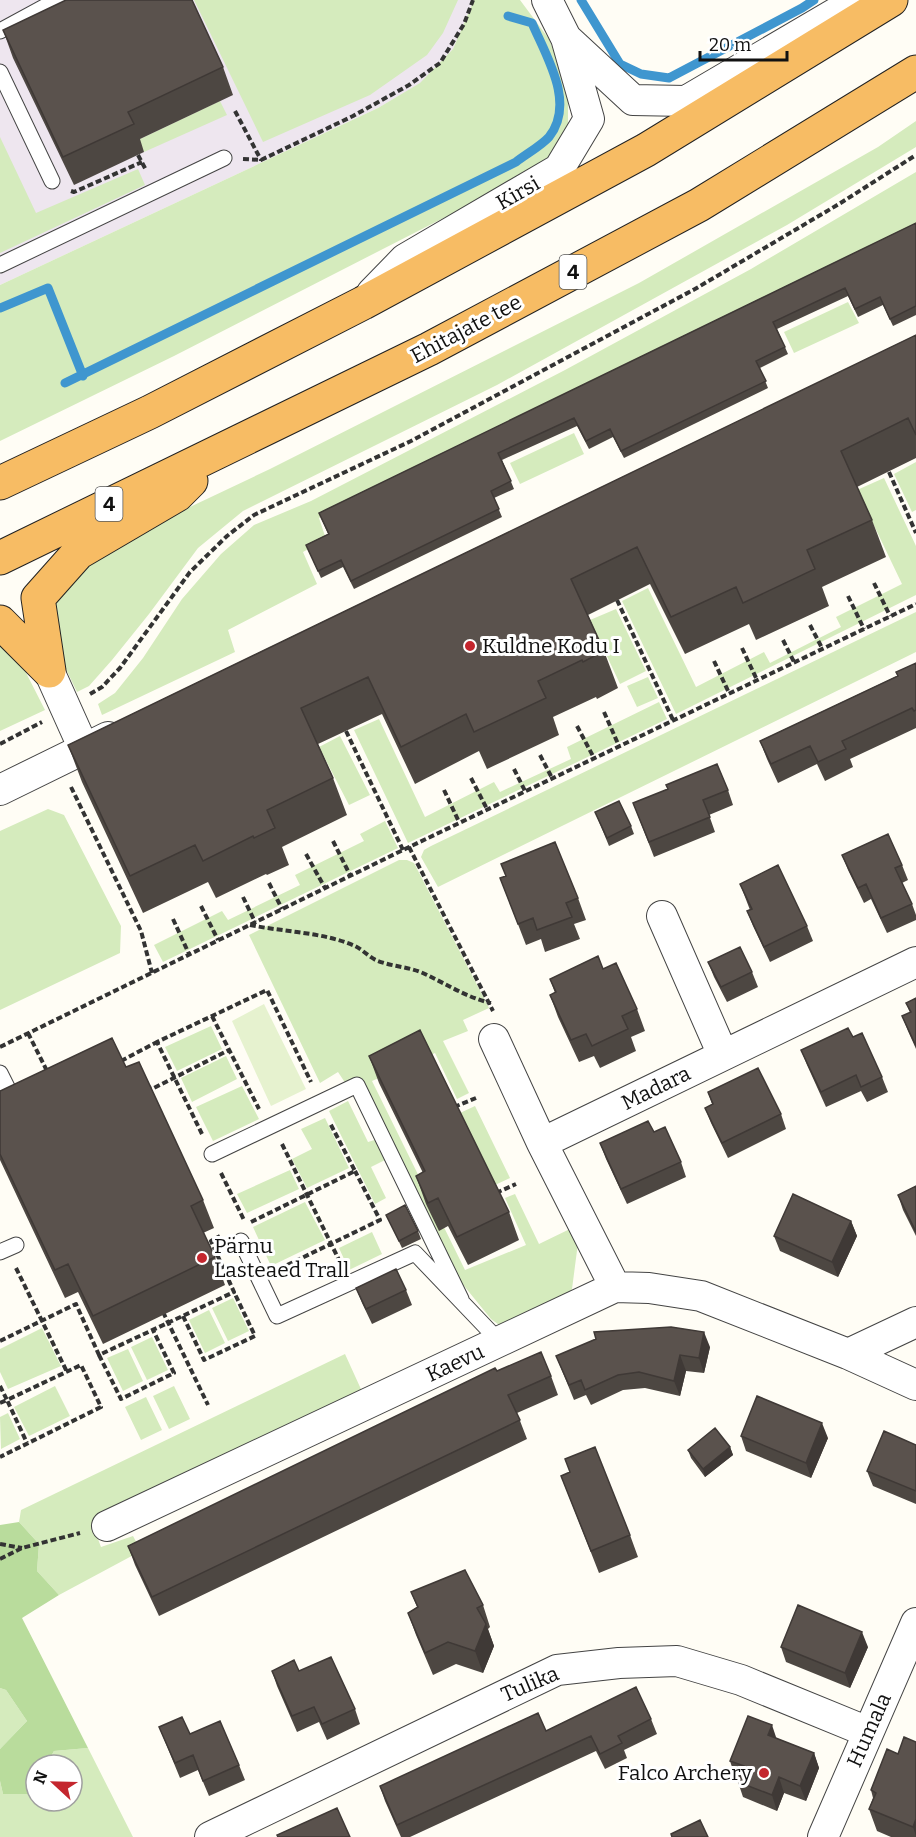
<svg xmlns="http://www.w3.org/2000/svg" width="916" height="1837" font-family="Bitter,serif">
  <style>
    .industrial { fill: #eee6ef }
    .green { fill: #d5ebbd }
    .forest { fill: #b9dc9c }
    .pitch { fill: #e6f2cf }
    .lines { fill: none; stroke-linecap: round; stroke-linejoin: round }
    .stream { stroke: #3f96cf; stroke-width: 9 }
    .service-casing { stroke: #444; stroke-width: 17 }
    .minor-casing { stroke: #444; stroke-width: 32 }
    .trunk-casing { stroke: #222; stroke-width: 35 }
    .path { stroke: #333; stroke-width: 4; stroke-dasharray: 6 3; stroke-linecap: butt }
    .service { stroke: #fff; stroke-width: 15 }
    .minor { stroke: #fff; stroke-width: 30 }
    .trunk { stroke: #f7bc64; stroke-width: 33 }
    .wall { fill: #4d4742 }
    .shaded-wall { fill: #3f3936 }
    .building { fill: #5a524d; stroke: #3f3936; stroke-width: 1.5 }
    .poi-dot { fill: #c4262e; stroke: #fff; stroke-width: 2 }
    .labels { text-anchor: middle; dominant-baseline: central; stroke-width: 6; stroke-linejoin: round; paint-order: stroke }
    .shield { fill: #fff; stroke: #585858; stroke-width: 1.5 }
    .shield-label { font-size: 20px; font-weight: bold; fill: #111 }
    .street-label { font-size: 21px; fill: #111; stroke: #fff }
    .poi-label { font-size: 21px; fill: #111; stroke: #fff; text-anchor: start }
  </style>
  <rect width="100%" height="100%" fill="#fffdf5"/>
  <path class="industrial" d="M 0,0 L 474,0 L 453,49 L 421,83 L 378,108 L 0,285 Z"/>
  <path class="green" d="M 194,0 L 458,0 L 443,33 L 427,55 L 370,95 L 263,142 Z
    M 474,0 L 520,0 L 549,39 L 568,89 L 568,131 L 543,167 L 174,356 L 0,441 L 0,285 L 378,108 L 420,83 L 453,49 Z
    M 220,101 L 227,115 L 144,152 L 138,140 Z
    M 916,121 L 916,147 L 787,225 L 497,385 L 243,511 L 198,548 L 149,614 L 112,660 L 89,686 L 77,692 L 52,640 L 51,612 L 60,587 L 114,543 L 270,469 L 639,283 L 878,147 Z
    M 0,137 L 36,213 L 138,169 L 145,185 L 0,253 Z
    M 916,172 L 916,229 L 319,518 L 326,539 L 303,552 L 317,584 L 228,630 L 235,652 L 102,715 L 98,704 L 115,693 L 143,658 L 182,599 L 221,554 L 254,525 L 311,501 L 565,370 L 751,269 Z
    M 848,302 L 859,323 L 794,353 L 784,332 Z
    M 574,433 L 584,454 L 520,484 L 510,463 Z
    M 916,462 L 916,510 L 912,512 L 894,474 Z
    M 884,478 L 916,546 L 916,595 L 676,714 L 622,601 L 648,588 L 696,687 L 764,652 L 770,663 L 841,627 L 836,617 L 902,584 L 857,490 Z
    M 616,609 L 646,671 L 620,684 L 590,620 Z
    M 916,612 L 916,652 L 438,887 L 421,857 L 424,850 L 431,846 Z
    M 0,643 L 17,655 L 45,710 L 0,731 Z
    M 648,677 L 658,698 L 637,707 L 627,686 Z
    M 659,702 L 667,719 L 408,843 L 354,730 L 379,719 L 425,817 L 494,782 L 500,792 L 571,759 L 567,747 Z
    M 340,736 L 370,795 L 349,805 L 319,747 Z
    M 48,809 L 64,815 L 121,926 L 120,953 L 0,1010 L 0,831 Z
    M 385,821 L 398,848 L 163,962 L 154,945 L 222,911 L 228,920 L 300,885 L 295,875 L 364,841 L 360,834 Z
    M 399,860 L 407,860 L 414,863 L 489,1008 L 463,1020 L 468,1031 L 443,1041 L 469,1093 L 457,1099 L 435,1053 L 372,1081 L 465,1270 L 526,1245 L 505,1198 L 515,1194 L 539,1244 L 574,1227 L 578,1243 L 572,1289 L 566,1297 L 502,1327 L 491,1319 L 456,1276 L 357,1078 L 346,1084 L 338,1072 L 320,1083 L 249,935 Z
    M 211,1026 L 222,1049 L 177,1071 L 165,1047 Z
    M 226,1056 L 237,1079 L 192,1102 L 181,1078 Z
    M 242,1086 L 259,1119 L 213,1141 L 196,1107 Z
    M 348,1101 L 368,1142 L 378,1139 L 387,1159 L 371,1167 L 386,1198 L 375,1204 L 329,1111 Z
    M 475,1106 L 510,1178 L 495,1185 L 460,1113 Z
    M 325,1118 L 349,1168 L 307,1188 L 292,1159 L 312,1149 L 301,1129 Z
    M 290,1170 L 299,1189 L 247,1213 L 237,1194 Z
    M 305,1202 L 325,1240 L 271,1266 L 253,1227 Z
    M 372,1232 L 382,1254 L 349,1270 L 339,1248 Z
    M 233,1298 L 249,1331 L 228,1341 L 212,1308 Z
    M 209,1310 L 225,1343 L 205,1353 L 189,1320 Z
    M 42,1328 L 61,1366 L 8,1389 L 0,1372 L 0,1349 Z
    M 152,1337 L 168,1370 L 147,1380 L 131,1347 Z
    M 128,1349 L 143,1381 L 123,1391 L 107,1358 Z
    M 345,1354 L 365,1398 L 93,1526 L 101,1547 L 133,1536 L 141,1551 L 59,1595 L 37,1571 L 39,1544 L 19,1522 L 21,1510 Z
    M 55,1386 L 70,1416 L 29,1436 L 14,1407 Z
    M 174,1386 L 190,1419 L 169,1429 L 153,1396 Z
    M 146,1397 L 162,1430 L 141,1440 L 125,1407 Z
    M 8,1413 L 20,1439 L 1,1449 L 0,1417 Z
    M 0,1688 L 6,1690 L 27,1721 L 0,1749 Z
    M 88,1748 L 133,1837 L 0,1837 L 0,1781 L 3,1794 L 30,1794 L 36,1784 L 36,1801 L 72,1801 L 72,1765 L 46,1765 L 54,1751 Z"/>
  <path class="forest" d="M 19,1522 L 39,1544 L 37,1571 L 59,1595 L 22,1618 L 88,1748 L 54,1751 L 46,1765 L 36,1765 L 36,1784 L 30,1794 L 3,1794 L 0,1781 L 0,1749 L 27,1721 L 6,1690 L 0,1688 L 0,1525 Z"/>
  <path class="pitch" d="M 264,1004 L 306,1089 L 271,1106 L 232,1021 Z"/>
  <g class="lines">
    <path class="stream" d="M 581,0 L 620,64 L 641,74 L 669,78 L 802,8 L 814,0
      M 0,308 L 48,288 L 83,376
      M 65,383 L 516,162 C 526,154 541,146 549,137 C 576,103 546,56 532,23 L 508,16"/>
    <defs>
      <path id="service" d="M 0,31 L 57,0
        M 0,72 L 52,181
        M 0,265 L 224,158
        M 0,1073 L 16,1105
        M 212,1154 L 357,1085 L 461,1299
        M 241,1241 L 277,1316 L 415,1253 L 500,1342
        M 0,1252 L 16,1245"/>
      <path id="minor" d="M 547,0 L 566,38
        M 372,293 L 405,259 L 559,169 L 589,119 L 566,38 L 633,100 L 686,101 L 858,0
        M 49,671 L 84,749
        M 0,790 L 108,737
        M 662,916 L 723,1055
        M 494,1039 L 542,1143
        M 615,1287 L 542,1143 L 916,962
        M 848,1354 L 916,1322
        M 107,1526 L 615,1287 L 649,1288 L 701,1296 L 848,1354 L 916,1385
        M 210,1837 L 557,1670 L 619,1663 L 677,1661 L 741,1680 L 868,1732
        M 823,1837 L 916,1623"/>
      <path id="trunk" d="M 0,483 L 150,412 L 363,303 L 646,150 L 891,0
        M 0,558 L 429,349 L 699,205 L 916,72
        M 0,622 L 49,671
        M 49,671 L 38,598 L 78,553 L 177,495 L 191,481"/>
    </defs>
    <use href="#service" class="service-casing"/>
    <use href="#minor" class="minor-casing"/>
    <use href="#trunk" class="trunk-casing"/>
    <path class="path" d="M 235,111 L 261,160
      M 138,155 L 146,170
      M 243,159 L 261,160 L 353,116 L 409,85 L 440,63 L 464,24 L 473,0
      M 71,191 L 74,192 L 142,162
      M 889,472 L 916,533
      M 874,583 L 890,616
      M 848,596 L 864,629
      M 617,600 L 673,720
      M 810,625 L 822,648
      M 783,640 L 794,662
      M 742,648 L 757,680
      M 714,661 L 729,693
      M 90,694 L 102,687 L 120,668 L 190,572 L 227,536 L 254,515 L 411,441 L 695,289 L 839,204 L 916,155
      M 604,712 L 619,746
      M 577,726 L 594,758
      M 346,731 L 403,850
      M 0,744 L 42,722
      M 540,755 L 552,778
      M 514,769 L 525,791
      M 471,778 L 487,809
      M 71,787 L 141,931 L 152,973
      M 444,790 L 459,822
      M 333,841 L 350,875
      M 409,847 L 493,1011
      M 306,854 L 325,888
      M 269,883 L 282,909
      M 243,897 L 255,922
      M 201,906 L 218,940
      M 173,919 L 189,954
      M 250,925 C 284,932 323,932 355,946 C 363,950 370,958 378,961 C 394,967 412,967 427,975 C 448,985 468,998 491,1003
      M 212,1016 L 259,1109
      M 28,1033 L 48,1073
      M 0,1047 L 403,850 L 916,604
      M 121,1061 L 157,1042
      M 149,1086 L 150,1090 L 229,1050
      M 454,1107 L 476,1098
      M 202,1134 L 157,1042 L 267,990 L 311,1082
      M 282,1144 L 341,1264
      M 221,1173 L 244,1220
      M 496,1193 L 516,1184
      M 251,1222 L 355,1171 L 330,1123
      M 16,1268 L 67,1372
      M 279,1269 L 380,1220 L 355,1171
      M 163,1312 L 208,1405
      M 183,1316 L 204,1360 L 255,1336 L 234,1292
      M 0,1341 L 76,1304 L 99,1355 L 234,1292 L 211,1241 L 220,1236
      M 99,1355 L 121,1399 L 174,1373 L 153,1330
      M 0,1386 L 7,1400 L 81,1365 L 101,1407 L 0,1457
      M 0,1403 L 7,1400 L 27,1443
      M 0,1544 L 22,1548
      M 0,1559 L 22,1548 L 80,1533"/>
    <use href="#service" class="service"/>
    <use href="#minor" class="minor"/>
    <use href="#trunk" class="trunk"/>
  </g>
  <path class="wall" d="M 3,30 L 223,67 L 233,95 L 140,139 L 144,152 L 74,185 L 13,58 Z
    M 916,223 L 916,315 L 893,326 L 883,305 L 858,317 L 848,296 L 777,329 L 788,354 L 760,368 L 768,388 L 624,458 L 613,437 L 589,449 L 577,426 L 502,460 L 514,489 L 494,498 L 502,517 L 354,589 L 343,567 L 321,578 L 306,545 L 328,534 L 319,513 Z
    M 916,335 L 916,458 L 857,487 L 872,520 L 886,557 L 822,587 L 829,606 L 756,640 L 749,624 L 685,654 L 650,584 L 588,615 L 604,651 L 618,688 L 597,699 L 596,697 L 553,717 L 559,735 L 487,769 L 479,751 L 415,784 L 382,714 L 318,744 L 333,778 L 347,815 L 282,847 L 289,865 L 267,875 L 266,874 L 216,898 L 208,882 L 143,913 L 82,782 L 68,745 Z
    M 916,663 L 916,728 L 850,759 L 853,767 L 825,781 L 817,764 L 778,783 L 767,759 L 760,741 L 897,676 Z
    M 728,790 L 733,805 L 709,815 L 715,832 L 654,857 L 633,803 Z
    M 595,812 L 631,826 L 634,834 L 609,846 Z
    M 842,855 L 902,865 L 908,880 L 902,883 L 912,904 L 916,915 L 916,920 L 887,933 L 871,899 L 864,903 L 848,870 Z
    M 500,878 L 578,898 L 586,920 L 574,924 L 580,939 L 545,952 L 541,939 L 526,945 Z
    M 740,884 L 807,926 L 813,941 L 770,962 L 753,926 L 747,911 L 750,910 Z
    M 708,962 L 752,972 L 758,987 L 727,1002 L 714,977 Z
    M 603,969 L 637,1009 L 645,1031 L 631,1037 L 636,1051 L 600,1068 L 594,1056 L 579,1062 L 558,1017 L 550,995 L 555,993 L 550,979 Z
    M 916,998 L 916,1049 L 908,1031 L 902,1016 L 910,1013 L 906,1003 Z
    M 853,1037 L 882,1077 L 888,1092 L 867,1102 L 861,1091 L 826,1107 L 807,1065 L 801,1050 Z
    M 369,1056 L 509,1212 L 519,1240 L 468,1265 L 448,1226 L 439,1231 L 426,1204 L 416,1176 L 423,1173 L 379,1083 Z
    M 126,1067 L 203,1200 L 214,1228 L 203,1233 L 215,1257 L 225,1285 L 103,1344 L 78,1292 L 65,1298 L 0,1160 L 0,1091 Z
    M 708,1092 L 781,1114 L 786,1129 L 728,1158 L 711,1123 L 705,1108 L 712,1104 Z
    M 654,1132 L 681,1162 L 686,1177 L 627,1204 L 606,1159 L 600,1143 Z
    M 916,1186 L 916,1236 L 903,1210 L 898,1195 Z
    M 386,1215 L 418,1231 L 421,1239 L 402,1248 Z
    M 851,1221 L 857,1236 L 838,1277 L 780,1251 L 774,1236 Z
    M 356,1288 L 406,1290 L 412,1305 L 372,1324 L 362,1303 Z
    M 710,1347 L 704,1373 L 686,1371 L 680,1396 L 645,1388 L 623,1390 L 591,1405 L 586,1395 L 574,1400 L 556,1356 Z
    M 497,1371 L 551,1376 L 558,1395 L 517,1413 L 527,1439 L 159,1616 L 135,1565 L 128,1546 Z
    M 741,1436 L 828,1438 L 811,1478 L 746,1451 Z
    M 916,1445 L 916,1504 L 873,1486 L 867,1471 Z
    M 730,1447 L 733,1455 L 705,1477 L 691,1458 L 688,1450 Z
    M 570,1472 L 630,1535 L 638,1557 L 599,1573 L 561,1476 Z
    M 411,1592 L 483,1605 L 490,1627 L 488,1629 L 494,1646 L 483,1673 L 456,1664 L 433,1675 L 416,1635 L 408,1613 L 417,1607 Z
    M 781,1647 L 868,1647 L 850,1688 L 786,1662 Z
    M 272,1671 L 299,1671 L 355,1709 L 360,1724 L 327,1740 L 319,1722 L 297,1732 L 277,1686 Z
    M 651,1719 L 657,1734 L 624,1750 L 627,1758 L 605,1769 L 596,1751 L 410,1837 L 401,1837 L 385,1801 L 380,1786 L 546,1731 Z
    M 159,1727 L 190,1734 L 239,1765 L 245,1780 L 209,1796 L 198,1770 L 180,1778 Z
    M 776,1738 L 814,1753 L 819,1768 L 806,1801 L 784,1793 L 777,1811 L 743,1797 L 738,1782 L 740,1778 L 735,1776 L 730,1761 Z
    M 916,1742 L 916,1837 L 891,1837 L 877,1831 L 869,1809 L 873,1798 L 871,1790 L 898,1754 Z"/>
  <path class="shaded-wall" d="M 851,1221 L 857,1236 L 838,1277 L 832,1262 Z
    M 704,1332 L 710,1347 L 704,1373 L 699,1358 Z
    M 680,1355 L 686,1371 L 680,1396 L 674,1381 Z
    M 822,1423 L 828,1438 L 811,1478 L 806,1463 Z
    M 730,1447 L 733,1455 L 705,1477 L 703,1469 Z
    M 486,1624 L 494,1646 L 483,1673 L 475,1651 Z
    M 862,1632 L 868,1647 L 850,1688 L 845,1673 Z
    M 772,1725 L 777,1740 L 768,1735 Z
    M 814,1753 L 819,1768 L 806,1801 L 800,1786 Z
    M 779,1777 L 784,1793 L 777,1811 L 772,1795 Z
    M 916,1819 L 916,1836 L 913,1827 Z"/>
  <path class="building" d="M 66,0 L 192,0 L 223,67 L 128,112 L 134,124 L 63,157 L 3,30 Z
    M 916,223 L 916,306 L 890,319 L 880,297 L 855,309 L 845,288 L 773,322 L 785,347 L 756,361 L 766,381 L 621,451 L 610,429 L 586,441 L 574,418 L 498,453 L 511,481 L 491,491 L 499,509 L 351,581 L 341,560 L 318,571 L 306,545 L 329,534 L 319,513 Z
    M 916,335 L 916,435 L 908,418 L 841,451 L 872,520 L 807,550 L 815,569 L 743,603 L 736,587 L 671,617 L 637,547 L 571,579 L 604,651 L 583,662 L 582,660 L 538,681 L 546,698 L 474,732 L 466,714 L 401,747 L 368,677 L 301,708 L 333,778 L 267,810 L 275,828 L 254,838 L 253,836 L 203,861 L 195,845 L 130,876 L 68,745 Z
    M 916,663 L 916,710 L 914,711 L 912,708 L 842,741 L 846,749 L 818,762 L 810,746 L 771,764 L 760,741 L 898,676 L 896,672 Z
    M 717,764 L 728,790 L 703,800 L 710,817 L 649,842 L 633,803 L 668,789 L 666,785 Z
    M 619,801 L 631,826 L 607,838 L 595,812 Z
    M 888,834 L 902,865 L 895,868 L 912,904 L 881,918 L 866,884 L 858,888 L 842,855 Z
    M 555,842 L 578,898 L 566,903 L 572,917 L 537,930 L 533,918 L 518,924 L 500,878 L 506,876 L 501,864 Z
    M 778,865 L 807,926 L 764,947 L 747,911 L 752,909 L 740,884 Z
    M 740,947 L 752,972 L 721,987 L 708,962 Z
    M 598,956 L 603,969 L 616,963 L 637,1009 L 622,1016 L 628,1029 L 592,1046 L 586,1034 L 571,1040 L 550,995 L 556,992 L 550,979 Z
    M 916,998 L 916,1046 L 902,1016 L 911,1012 L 906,1003 Z
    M 848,1028 L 853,1037 L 862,1033 L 882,1077 L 861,1087 L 856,1075 L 821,1092 L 801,1050 Z
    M 420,1030 L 509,1212 L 457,1237 L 438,1198 L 428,1203 L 416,1176 L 425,1171 L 369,1056 Z
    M 112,1038 L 126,1067 L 139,1062 L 203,1200 L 191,1206 L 215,1257 L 93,1316 L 68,1264 L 55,1270 L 0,1154 L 0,1091 Z
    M 758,1068 L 781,1114 L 722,1143 L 705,1108 L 713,1104 L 708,1092 Z
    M 648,1121 L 654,1132 L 665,1127 L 681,1162 L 621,1189 L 600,1143 Z
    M 916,1186 L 916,1232 L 898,1195 Z
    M 793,1194 L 851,1221 L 832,1262 L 774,1236 Z
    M 405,1205 L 418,1231 L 399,1241 L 386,1215 Z
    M 396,1269 L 406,1290 L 366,1309 L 356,1288 Z
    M 671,1327 L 704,1332 L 699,1358 L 680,1355 L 674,1381 L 639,1372 L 618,1375 L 585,1390 L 581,1380 L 569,1385 L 556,1356 L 596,1339 L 594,1332 Z
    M 541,1352 L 551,1376 L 508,1395 L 520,1420 L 152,1597 L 128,1546 L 495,1368 L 497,1371 Z
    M 757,1396 L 822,1423 L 806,1463 L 741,1436 Z
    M 715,1428 L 730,1447 L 703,1469 L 688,1450 Z
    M 884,1431 L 916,1445 L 916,1491 L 867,1471 Z
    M 595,1447 L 630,1535 L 591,1551 L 561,1476 L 570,1472 L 565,1459 Z
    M 465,1570 L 483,1605 L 477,1608 L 486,1624 L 475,1651 L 448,1642 L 425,1653 L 408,1613 L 418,1607 L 411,1592 Z
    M 798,1605 L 862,1632 L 845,1673 L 781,1647 Z
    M 331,1657 L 355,1709 L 322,1724 L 314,1707 L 292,1716 L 272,1671 L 294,1660 L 299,1671 Z
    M 636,1687 L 651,1719 L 618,1736 L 622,1743 L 600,1754 L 591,1736 L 397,1825 L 380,1786 L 538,1713 L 546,1731 Z
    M 748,1716 L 772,1725 L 768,1735 L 814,1753 L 800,1786 L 779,1777 L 772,1795 L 738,1782 L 744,1766 L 730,1761 Z
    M 182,1717 L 190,1734 L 220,1721 L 239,1765 L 203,1781 L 193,1755 L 175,1763 L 159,1727 Z
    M 904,1737 L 916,1742 L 916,1819 L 913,1827 L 869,1809 L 876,1793 L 871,1790 L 887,1749 L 898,1754 Z
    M 337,1808 L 350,1837 L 277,1837 L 278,1837 L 277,1835 Z
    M 700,1820 L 708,1837 L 672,1837 L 671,1834 Z"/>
  <g class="poi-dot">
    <circle cx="470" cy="646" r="6"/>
    <circle cx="202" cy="1258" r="6"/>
    <circle cx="764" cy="1773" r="6"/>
  </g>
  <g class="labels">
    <g class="shield">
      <rect x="559.5" y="255" width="27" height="34" rx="4.5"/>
      <rect x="95.5" y="487" width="27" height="34" rx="4.5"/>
    </g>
    <g class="shield-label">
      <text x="573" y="272">4</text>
      <text x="109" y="504">4</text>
    </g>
    <g class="street-label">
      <text transform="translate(518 193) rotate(-30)">Kirsi</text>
      <text transform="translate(466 329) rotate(-28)">Ehitajate tee</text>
      <text transform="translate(656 1088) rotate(-26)">Madara</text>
      <text transform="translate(455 1363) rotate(-25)">Kaevu</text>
      <text transform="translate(530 1684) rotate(-23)">Tulika</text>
      <text transform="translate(869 1730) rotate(-66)">Humala</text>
    </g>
    <g class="poi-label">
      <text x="482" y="646">Kuldne Kodu I</text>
      <text x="214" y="1246">Pärnu<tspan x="214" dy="24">Lasteaed Trall</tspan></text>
      <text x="752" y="1773" text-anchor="end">Falco Archery</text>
    </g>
  </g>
  <g transform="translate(54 1783) rotate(292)"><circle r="28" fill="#ffffff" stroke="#a0a0a0" stroke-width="1.5"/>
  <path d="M0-4.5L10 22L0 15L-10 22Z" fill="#c4262e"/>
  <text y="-9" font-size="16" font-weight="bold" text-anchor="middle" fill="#111111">N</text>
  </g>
  <path d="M700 51v9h87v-9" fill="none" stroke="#111111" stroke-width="3"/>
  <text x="709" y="51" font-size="18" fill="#111111" stroke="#ffffff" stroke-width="4.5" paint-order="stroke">20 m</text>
</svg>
